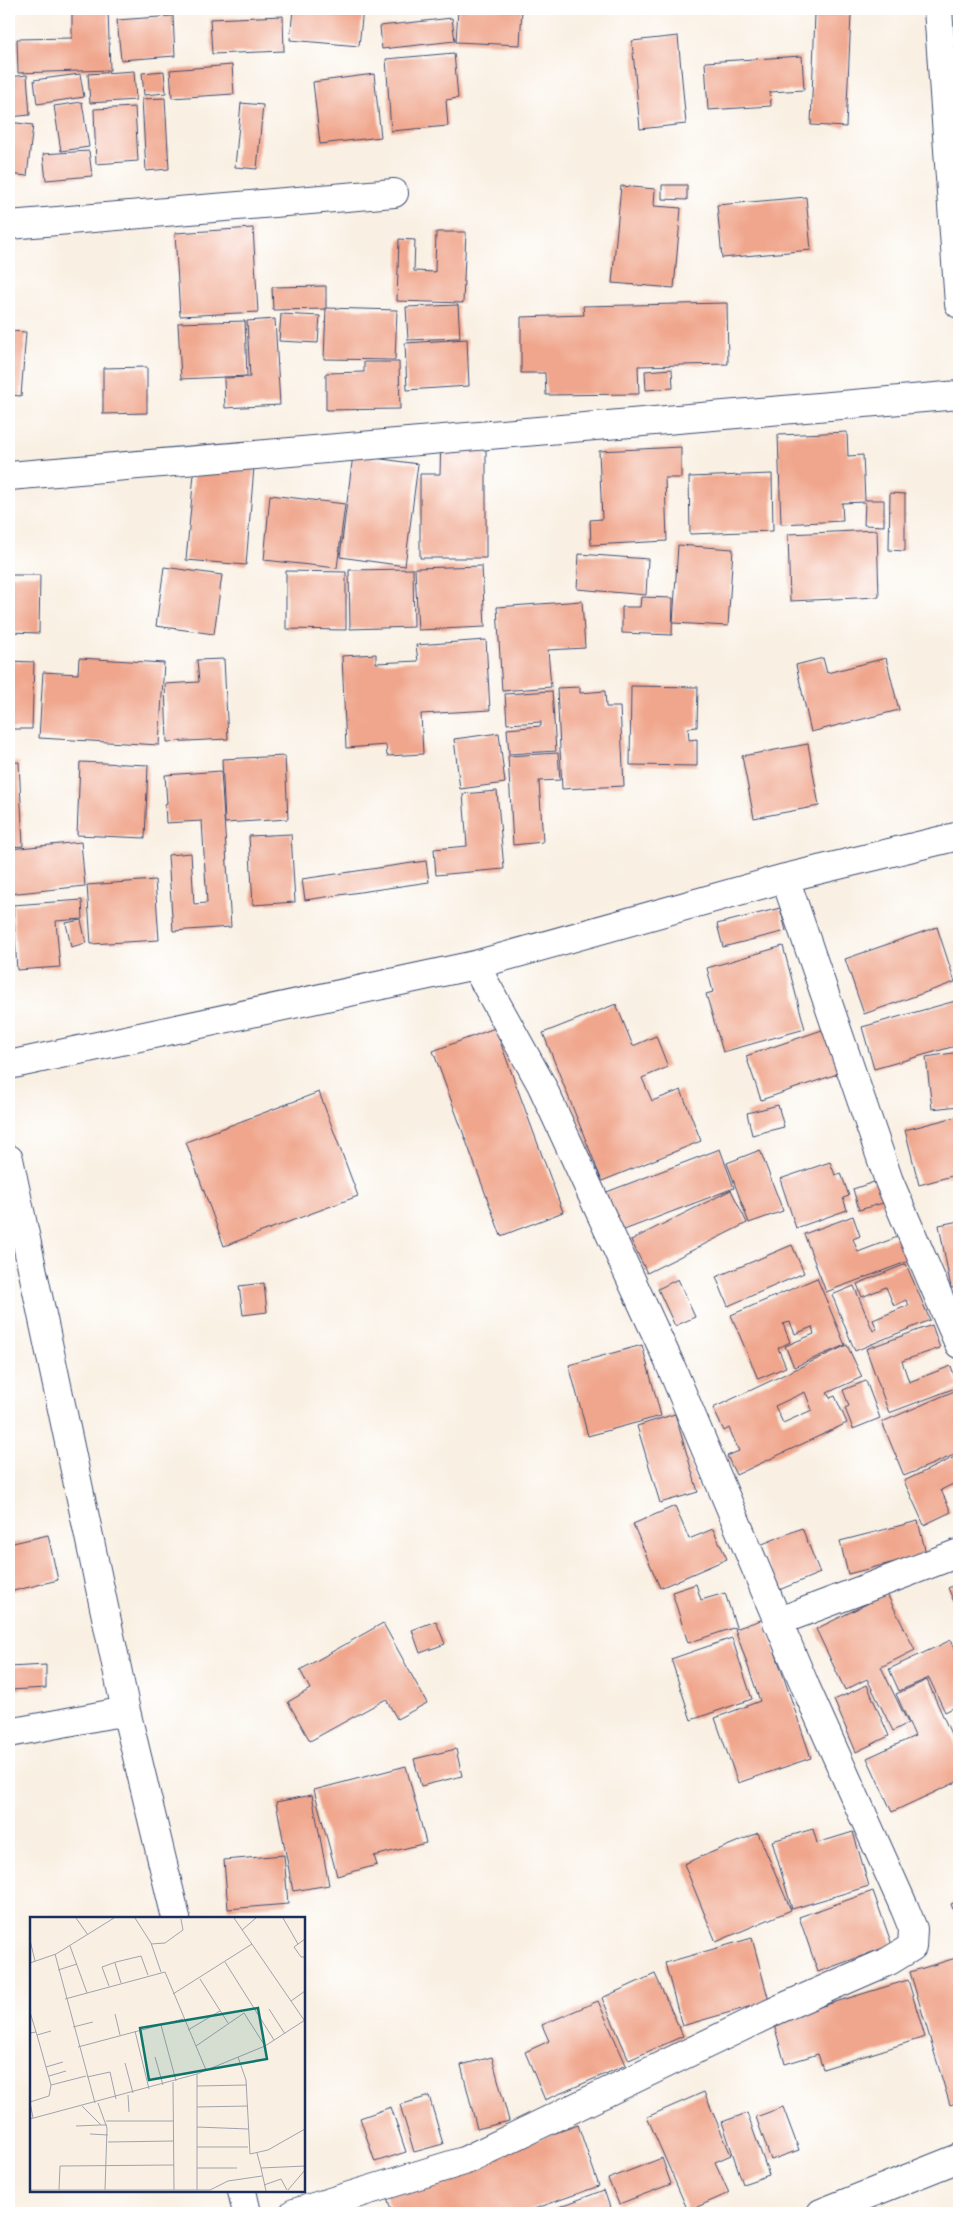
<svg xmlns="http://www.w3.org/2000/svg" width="968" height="2222" font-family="Dekko,sans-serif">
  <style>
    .building { fill: #f0a68c; fill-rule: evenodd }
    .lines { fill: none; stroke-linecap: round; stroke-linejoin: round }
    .street-casing { stroke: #3c4c72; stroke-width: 30 }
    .street { stroke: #fff; stroke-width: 28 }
    .inset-road { fill: none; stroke: #a0a3ae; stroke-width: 1 }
    .view { fill: #0f766e; fill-opacity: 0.15; stroke: #0f766e; stroke-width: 2.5 }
    .inset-edge { fill: none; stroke: #1b2f5e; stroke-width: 2.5 }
  </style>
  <rect width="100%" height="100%" fill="#fff"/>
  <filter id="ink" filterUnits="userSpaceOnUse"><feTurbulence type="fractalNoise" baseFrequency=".02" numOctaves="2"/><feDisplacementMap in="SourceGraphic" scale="10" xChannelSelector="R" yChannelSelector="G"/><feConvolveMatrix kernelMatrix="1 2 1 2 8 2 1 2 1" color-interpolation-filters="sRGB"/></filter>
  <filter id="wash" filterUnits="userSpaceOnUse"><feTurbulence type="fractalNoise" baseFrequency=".0096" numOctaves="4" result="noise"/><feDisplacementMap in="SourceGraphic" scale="20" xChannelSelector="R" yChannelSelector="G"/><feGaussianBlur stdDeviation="1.12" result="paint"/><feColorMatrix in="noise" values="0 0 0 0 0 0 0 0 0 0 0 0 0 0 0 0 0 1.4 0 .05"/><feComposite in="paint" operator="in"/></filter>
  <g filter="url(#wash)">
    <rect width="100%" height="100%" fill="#f9f0e3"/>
    <g id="blocks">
      <path class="building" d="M 72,9 L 108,9 L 110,70 L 18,73 L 17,39 L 72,38 Z
        M 293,9 L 363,9 L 359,46 L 290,40 Z
        M 458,9 L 522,9 L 520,45 L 456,42 Z
        M 815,13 L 851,15 L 846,127 L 811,125 Z
        M 173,16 L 175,56 L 121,60 L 117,20 Z
        M 283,16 L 284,51 L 212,54 L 210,19 Z
        M 452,18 L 455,41 L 382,49 L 380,26 Z
        M 678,36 L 686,124 L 640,129 L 632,41 Z
        M 454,53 L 458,98 L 446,100 L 448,126 L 391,131 L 386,59 Z
        M 802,56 L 804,90 L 770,92 L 771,106 L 708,110 L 705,62 Z
        M 232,65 L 234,94 L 172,98 L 170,70 Z
        M 134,71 L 136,100 L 90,103 L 88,74 Z
        M 164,71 L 166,93 L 144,95 L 142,73 Z
        M 80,74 L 84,97 L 37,104 L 34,80 Z
        M 374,74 L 381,137 L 320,144 L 313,82 Z
        M 27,75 L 30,115 L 9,117 L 9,77 Z
        M 165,98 L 169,169 L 146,171 L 142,99 Z
        M 82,102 L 89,147 L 61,151 L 54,106 Z
        M 241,103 L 263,105 L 257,169 L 235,167 Z
        M 135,107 L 138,161 L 96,164 L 94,109 Z
        M 9,122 L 33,125 L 27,176 L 9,174 Z
        M 89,151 L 92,176 L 46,180 L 43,154 Z
        M 662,185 L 687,185 L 687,200 L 662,199 Z
        M 621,186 L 655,189 L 654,206 L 681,208 L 674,288 L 612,283 Z
        M 806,197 L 811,250 L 722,258 L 717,205 Z
        M 253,228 L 258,312 L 180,316 L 175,233 Z
        M 436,232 L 466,232 L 463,303 L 397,301 L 399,239 L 415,240 L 414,271 L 435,272 Z
        M 326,286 L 326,309 L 273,310 L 272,287 Z
        M 727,303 L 728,364 L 638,366 L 639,394 L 546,395 L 545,373 L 521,373 L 521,317 L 584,315 L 583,306 Z
        M 458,305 L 460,338 L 408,340 L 406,307 Z
        M 326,308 L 397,310 L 395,360 L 324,359 Z
        M 281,314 L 320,316 L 318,343 L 279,341 Z
        M 275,319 L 280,405 L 225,408 L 224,378 L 250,377 L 247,321 Z
        M 245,321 L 247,376 L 181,379 L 178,323 Z
        M 9,331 L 26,332 L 21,396 L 9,395 Z
        M 467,339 L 469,386 L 407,390 L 405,343 Z
        M 364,362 L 399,362 L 400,409 L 326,410 L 326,373 L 364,372 Z
        M 147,367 L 147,413 L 103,414 L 103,368 Z
        M 672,369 L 673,388 L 646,390 L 645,371 Z
        M 847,432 L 848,456 L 863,455 L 865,500 L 884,500 L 884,526 L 864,525 L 865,502 L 842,503 L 843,521 L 781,524 L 778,435 Z
        M 441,439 L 486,439 L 486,558 L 420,558 L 420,474 L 440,474 Z
        M 681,447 L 681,478 L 665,478 L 667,541 L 591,545 L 590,520 L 602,519 L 599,451 Z
        M 353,455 L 418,464 L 405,566 L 340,557 Z
        M 195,463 L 254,467 L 246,565 L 186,560 Z
        M 772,474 L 773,531 L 690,534 L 689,477 Z
        M 890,493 L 905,494 L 905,551 L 889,550 Z
        M 270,495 L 345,504 L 337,568 L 264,560 Z
        M 877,530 L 879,597 L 790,601 L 788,534 Z
        M 678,545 L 733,549 L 728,626 L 673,623 Z
        M 579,554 L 648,559 L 646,595 L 577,589 Z
        M 482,566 L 485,627 L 418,630 L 415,568 Z
        M 164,567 L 222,575 L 214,634 L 156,626 Z
        M 413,569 L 414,627 L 350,629 L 349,570 Z
        M 286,571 L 346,572 L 346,630 L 286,629 Z
        M 9,575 L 40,575 L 39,633 L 9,632 Z
        M 641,597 L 673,598 L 672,635 L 622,633 L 622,607 L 640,607 Z
        M 582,601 L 585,648 L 548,650 L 551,687 L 502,691 L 497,607 Z
        M 486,640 L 490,710 L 421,714 L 423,754 L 387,756 L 386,745 L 346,748 L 342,656 L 376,654 L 376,663 L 418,661 L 416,645 Z
        M 79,658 L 164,663 L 159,745 L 39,738 L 43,672 L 78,674 Z
        M 823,658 L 827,673 L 886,658 L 899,710 L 811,732 L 796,665 Z
        M 224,659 L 228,739 L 167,742 L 165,684 L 199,682 L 197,660 Z
        M 9,661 L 34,662 L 32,729 L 9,729 Z
        M 631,686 L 698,687 L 697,727 L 688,728 L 689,740 L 697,739 L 697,766 L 630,765 Z
        M 580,687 L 580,693 L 605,691 L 606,707 L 620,707 L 624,786 L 562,789 L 557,688 Z
        M 552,691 L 556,751 L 509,754 L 507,729 L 541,726 L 541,722 L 507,724 L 505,694 Z
        M 499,733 L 505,783 L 460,789 L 454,739 Z
        M 808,744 L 819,806 L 754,818 L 742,756 Z
        M 558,753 L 560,780 L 539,781 L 543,842 L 513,845 L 508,756 Z
        M 285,756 L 288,819 L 225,823 L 222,759 Z
        M 19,762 L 23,846 L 9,847 L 9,763 Z
        M 80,762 L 148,765 L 145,838 L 77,835 Z
        M 221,771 L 231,927 L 173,931 L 168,855 L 191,853 L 194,904 L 207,903 L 202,821 L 166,823 L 165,804 L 167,803 L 165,775 Z
        M 497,791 L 504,869 L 436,875 L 434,849 L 467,846 L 463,794 Z
        M 291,834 L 295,902 L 253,905 L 249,836 Z
        M 81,842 L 85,886 L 9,894 L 9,849 Z
        M 426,861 L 429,882 L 305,900 L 302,879 Z
        M 155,880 L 159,940 L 91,944 L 87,885 Z
        M 82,900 L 83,919 L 56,921 L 60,967 L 17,970 L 13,905 Z
        M 780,908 L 786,931 L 723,947 L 717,924 Z
        M 81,920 L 86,943 L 71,947 L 66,923 Z
        M 937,927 L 955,982 L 864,1014 L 845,959 Z
        M 783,946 L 805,1029 L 723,1052 L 706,994 L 713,992 L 707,968 Z
        M 959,1000 L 959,1045 L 874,1069 L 862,1027 Z
        M 616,1004 L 633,1046 L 656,1036 L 668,1067 L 642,1078 L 652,1101 L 681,1090 L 701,1141 L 602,1181 L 543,1033 Z
        M 495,1028 L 563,1212 L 501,1236 L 433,1051 Z
        M 825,1029 L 840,1073 L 761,1100 L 746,1056 Z
        M 959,1052 L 959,1106 L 932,1109 L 926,1057 Z
        M 319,1092 L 358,1196 L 224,1246 L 186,1142 Z
        M 778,1105 L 784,1127 L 752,1135 L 747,1113 Z
        M 959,1116 L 959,1174 L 919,1185 L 905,1130 Z
        M 720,1149 L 734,1188 L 619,1232 L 604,1193 Z
        M 760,1150 L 783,1211 L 749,1223 L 727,1163 Z
        M 830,1162 L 835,1175 L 841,1173 L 849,1196 L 843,1198 L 847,1210 L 796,1228 L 780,1179 Z
        M 877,1181 L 883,1203 L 859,1210 L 853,1189 Z
        M 731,1190 L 747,1223 L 647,1273 L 631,1240 Z
        M 853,1216 L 860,1236 L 853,1239 L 858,1252 L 900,1236 L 909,1261 L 826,1292 L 804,1234 Z
        M 959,1221 L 959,1287 L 951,1288 L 939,1225 Z
        M 792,1245 L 804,1273 L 728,1306 L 716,1277 Z
        M 906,1264 L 930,1320 L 855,1351 L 832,1295 L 854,1286 L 873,1331 L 877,1329 L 873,1320 L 909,1305 L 906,1300 L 894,1306 L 886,1287 L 862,1297 L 857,1284 Z
        M 817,1278 L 845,1345 L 794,1367 L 785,1346 L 814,1334 L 812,1327 L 795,1334 L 790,1322 L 783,1324 L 790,1342 L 778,1348 L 786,1367 L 758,1379 L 731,1315 Z
        M 678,1279 L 695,1317 L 675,1326 L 658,1289 Z
        M 264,1283 L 267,1312 L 243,1315 L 239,1286 Z
        M 932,1325 L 940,1348 L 902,1361 L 909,1382 L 951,1366 L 958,1387 L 889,1413 L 866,1349 Z
        M 642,1345 L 661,1416 L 588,1436 L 569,1365 Z
        M 847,1345 L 862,1377 L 827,1393 L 830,1398 L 835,1396 L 847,1423 L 736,1475 L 727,1456 L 739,1451 L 729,1428 L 724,1431 L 713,1408 ZM 805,1392 L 812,1410 L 783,1423 L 775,1406 Z
        M 866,1381 L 880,1418 L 853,1429 L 845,1408 L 849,1406 L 843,1390 Z
        M 959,1389 L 959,1453 L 904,1476 L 882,1422 Z
        M 675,1414 L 698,1492 L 660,1503 L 637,1426 Z
        M 959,1455 L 959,1481 L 941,1490 L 951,1512 L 924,1525 L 904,1481 Z
        M 675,1506 L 689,1539 L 713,1529 L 727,1559 L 660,1588 L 633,1524 Z
        M 918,1521 L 926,1554 L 848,1574 L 840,1541 Z
        M 802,1528 L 820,1573 L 779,1590 L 760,1545 Z
        M 48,1535 L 58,1580 L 9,1592 L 9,1544 Z
        M 959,1583 L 959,1613 L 948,1588 Z
        M 696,1584 L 701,1600 L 725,1593 L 736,1627 L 688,1643 L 672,1592 Z
        M 887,1594 L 915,1650 L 881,1667 L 908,1723 L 893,1731 L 867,1679 L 845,1690 L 816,1629 Z
        M 764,1619 L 811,1758 L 738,1783 L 715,1718 L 760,1701 L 735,1629 Z
        M 436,1621 L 445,1644 L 420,1653 L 412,1630 Z
        M 383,1623 L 427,1703 L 397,1719 L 386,1699 L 310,1741 L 288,1702 L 310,1689 L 300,1670 Z
        M 732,1638 L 752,1699 L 691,1720 L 671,1659 Z
        M 951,1640 L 959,1657 L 959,1705 L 945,1712 L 929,1678 L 899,1691 L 889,1669 Z
        M 46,1665 L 46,1688 L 10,1690 L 9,1667 Z
        M 927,1680 L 959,1752 L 959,1781 L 892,1812 L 867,1758 L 915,1736 L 896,1694 Z
        M 867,1685 L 889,1736 L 856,1752 L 834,1700 Z
        M 456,1749 L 462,1776 L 421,1786 L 414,1759 Z
        M 406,1766 L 426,1843 L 374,1856 L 377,1865 L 337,1876 L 314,1790 Z
        M 312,1795 L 329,1885 L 293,1891 L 276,1802 Z
        M 813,1829 L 817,1843 L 853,1832 L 869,1886 L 792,1909 L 772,1841 Z
        M 758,1833 L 791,1910 L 716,1942 L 684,1864 Z
        M 284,1855 L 288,1904 L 228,1909 L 224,1860 Z
        M 873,1891 L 892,1945 L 818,1972 L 799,1917 Z
        M 959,1901 L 959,1926 L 951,1904 Z
        M 752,1938 L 769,2001 L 682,2026 L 665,1963 Z
        M 959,1957 L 959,2102 L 950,2105 L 910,1972 Z
        M 655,1974 L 683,2036 L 629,2060 L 602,1998 Z
        M 908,1980 L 925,2037 L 823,2069 L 818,2054 L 785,2064 L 773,2021 Z
        M 598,2001 L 626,2065 L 545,2100 L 525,2052 L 549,2041 L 542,2025 Z
        M 492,2057 L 509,2121 L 477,2129 L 461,2065 Z
        M 704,2092 L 731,2155 L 715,2162 L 729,2193 L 688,2211 L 647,2117 Z
        M 429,2096 L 443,2144 L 414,2152 L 400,2105 Z
        M 391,2107 L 406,2152 L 375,2162 L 360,2118 Z
        M 783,2107 L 799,2150 L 771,2160 L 756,2117 Z
        M 747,2113 L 769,2175 L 743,2184 L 722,2122 Z
        M 578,2125 L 599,2186 L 523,2213 L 392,2213 L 385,2193 Z
        M 662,2158 L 671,2184 L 619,2204 L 608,2179 Z
        M 604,2190 L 612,2213 L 543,2213 Z"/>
    </g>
  </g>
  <g filter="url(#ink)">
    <use href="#blocks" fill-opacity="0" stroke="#3c4c72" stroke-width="1"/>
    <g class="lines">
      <defs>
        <path id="street" d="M 938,9 L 959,304
          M 9,225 L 394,193
          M 9,476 L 959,395
          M 785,878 L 889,1181 L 959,1344
          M 9,1065 L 475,965 L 785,878 L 959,836
          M 9,1159 L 126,1711 L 176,1918
          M 777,1622 L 959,1553
          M 9,1733 L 126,1711
          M 242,2191 L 247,2213
          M 294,2213 L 464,2161 L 777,2010 L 889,1961 L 912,1947 L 913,1929 L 905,1909 L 806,1688 L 669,1362 L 541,1084 L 475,965
          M 821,2213 L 959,2158"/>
      </defs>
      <use href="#street" class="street-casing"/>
      <use href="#street" class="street"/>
    </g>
  </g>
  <g transform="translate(30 1917)">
    <rect width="275" height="275" fill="#f9f0e3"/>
    <path class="inset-road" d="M 46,1 L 58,18M 105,1 L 121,26 L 131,55M 204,1 L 274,103M 253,1 L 268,27M 212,13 L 226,1M 275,22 L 264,30 L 271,40 L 275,40M 0,23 L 5,44M 121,27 L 135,26 L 153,13 L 151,2M 40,29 L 57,76M 25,37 L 65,186M 195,45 L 244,123M 0,46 L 26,37 L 84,1M 85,46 L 91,66M 28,53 L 47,47M 170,62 L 198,106M 79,69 L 72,50 L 86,45 L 111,39 L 118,58M 143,77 L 222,27M 35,82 L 135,55 L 176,153M 261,84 L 275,74M 239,92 L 255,117M 0,95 L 6,115M 85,97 L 90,118M 131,108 L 146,164M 43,110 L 63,105M 158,113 L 190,94M 105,114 L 119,172M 0,116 L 6,115 L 7,118 L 21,114M 166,129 L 214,96 L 235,129M 48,130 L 153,102M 125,140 L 133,168M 208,140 L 216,163 L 220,237 L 238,233 L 275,212M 95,146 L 103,176M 16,150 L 33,145M 167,157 L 167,273M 19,159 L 36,154M 57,160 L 80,155 L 86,182M 143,165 L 144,273M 21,168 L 56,159M 167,169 L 217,168M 98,178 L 99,195M 0,185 L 19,179 L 21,168 L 7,118M 0,185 L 3,201M 68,186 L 77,211 L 75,273M 52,189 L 71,208 L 77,208M 167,190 L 218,189M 0,202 L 167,157 L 235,129 L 275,103M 76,204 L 144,204M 46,209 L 71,208M 167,210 L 218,212M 60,217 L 78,218M 78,225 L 144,224M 167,230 L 218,230M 227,236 L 231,251M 167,251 L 207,251M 234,268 L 251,262 L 257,273M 0,273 L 180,273 L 198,264 L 232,259M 29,273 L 30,249 L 144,248M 258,273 L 275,253M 236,274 L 231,251 L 275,249"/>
    <path class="view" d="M 228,91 L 237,142 L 119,163 L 110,111 Z"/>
    <rect width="275" height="275" class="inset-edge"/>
  </g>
  <rect width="968" height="2222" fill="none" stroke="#fff" stroke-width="30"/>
</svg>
